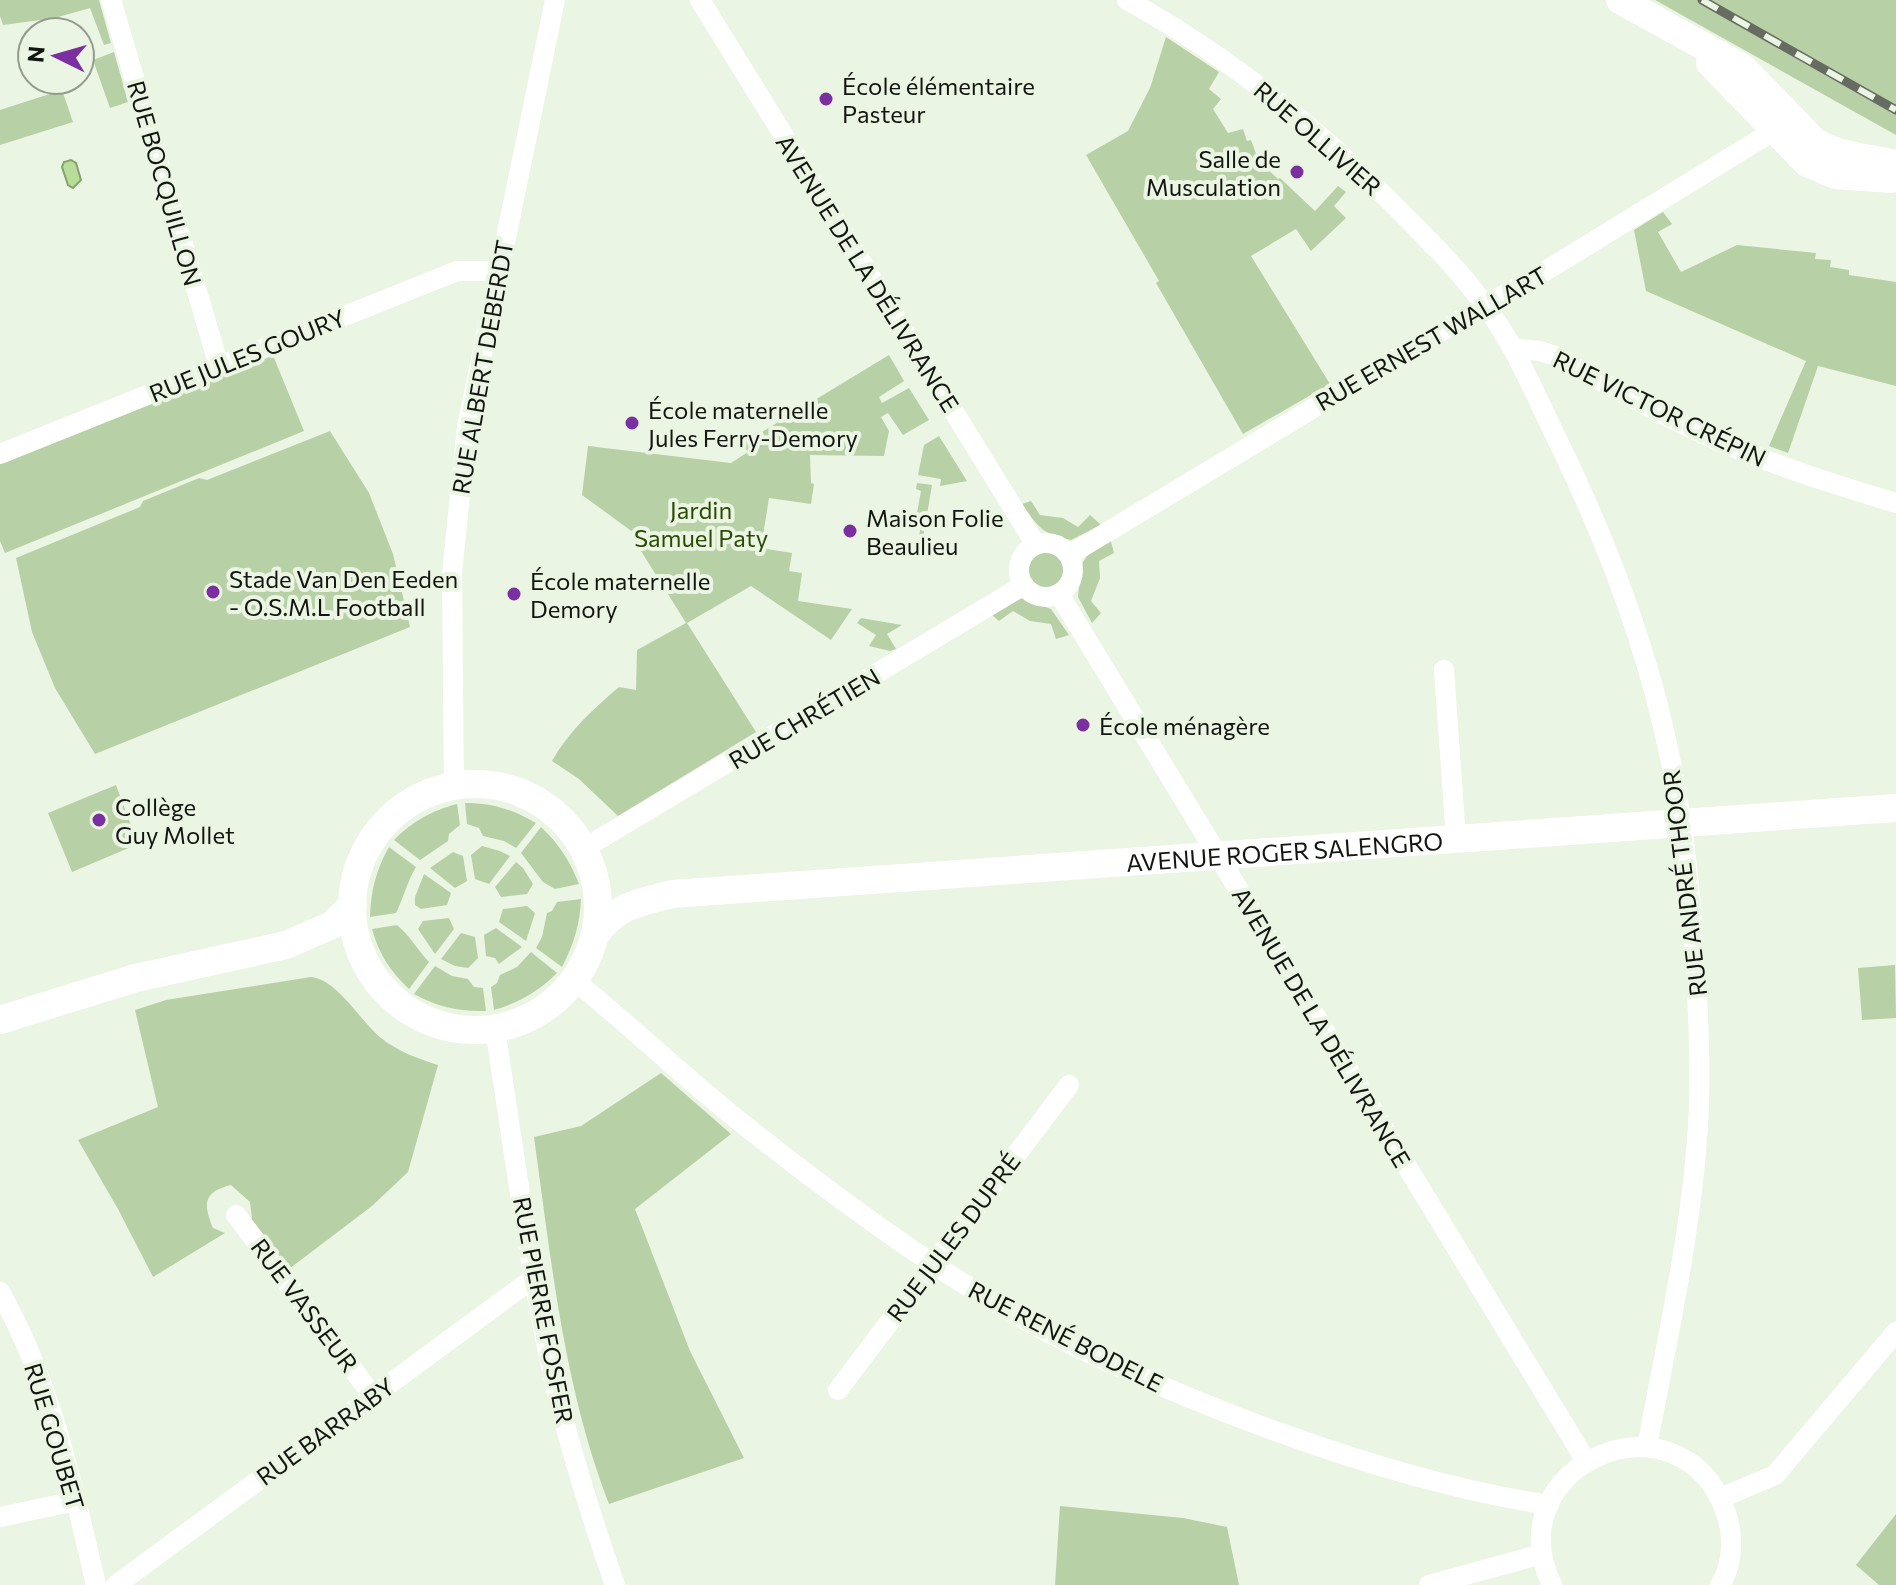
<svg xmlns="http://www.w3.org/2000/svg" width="1896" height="1585" font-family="Commissioner,sans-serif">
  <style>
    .green { fill: #b8d0a5 }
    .water { fill: #b8dd99; stroke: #86a170; stroke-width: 2 }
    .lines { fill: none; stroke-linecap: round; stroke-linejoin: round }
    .street { stroke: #fff; stroke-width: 20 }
    .secondary { stroke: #fff; stroke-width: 28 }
    .rail-casing { stroke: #676c62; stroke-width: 9 }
    .rail { stroke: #ebf5e3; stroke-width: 6; stroke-dasharray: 18; stroke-linecap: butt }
    .poi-dot { fill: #7b30a2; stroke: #ebf5e3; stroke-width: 3 }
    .labels { text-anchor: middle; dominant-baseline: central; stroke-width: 8; stroke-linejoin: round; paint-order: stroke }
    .poi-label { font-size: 24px; fill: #131610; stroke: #ebf5e3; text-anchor: start }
    .street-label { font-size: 24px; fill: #131610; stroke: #ebf5e3 }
    .park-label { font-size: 24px; fill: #2b4b00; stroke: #ebf5e3 }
  </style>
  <rect width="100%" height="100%" fill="#ebf5e3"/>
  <path class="green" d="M 0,0 L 99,0 L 111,43 L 104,45 L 90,8 L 55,18 L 3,25 L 0,16 Z
    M 1655,0 L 1896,0 L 1896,135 Z
    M 1166,37 L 1219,72 L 1209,89 L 1221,99 L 1213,109 L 1228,133 L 1243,129 L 1247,141 L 1251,140 L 1260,165 L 1262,164 L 1278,179 L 1280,178 L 1315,211 L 1338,186 L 1346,192 L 1334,206 L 1346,218 L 1311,251 L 1296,229 L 1251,256 L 1330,384 L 1243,434 L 1156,283 L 1159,281 L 1086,155 L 1128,131 L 1150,88 Z
    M 114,52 L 128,102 L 110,108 L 93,60 Z
    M 62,90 L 73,122 L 0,145 L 0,110 Z
    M 1663,212 L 1672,224 L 1658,232 L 1681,272 L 1737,245 L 1816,253 L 1815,259 L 1831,260 L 1830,267 L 1849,270 L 1849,275 L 1896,282 L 1896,386 L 1818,366 L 1788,453 L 1769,446 L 1806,361 L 1646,291 L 1634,230 Z
    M 272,353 L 304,431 L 5,553 L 0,541 L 0,463 Z
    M 889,355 L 904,381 L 879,397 L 882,403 L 909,388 L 929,420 L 903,435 L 888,413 L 881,417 L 889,431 L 884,456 L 810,455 L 811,483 L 814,484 L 811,504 L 769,498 L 761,548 L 792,553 L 789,571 L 802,573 L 798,601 L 852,609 L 831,640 L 751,586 L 687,623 L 756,732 L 618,816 L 579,779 L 552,761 C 569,731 593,709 619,687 L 636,690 L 637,650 L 686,623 L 641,551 L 641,538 L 582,495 L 588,446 L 731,463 L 748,452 L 742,444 Z
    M 330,431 L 369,493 L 393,554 L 410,627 L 95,754 L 55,688 L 32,632 L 16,558 L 140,507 L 143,501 L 199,478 L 207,480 Z
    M 939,436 L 967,481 L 940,486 L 941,479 L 918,475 L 924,445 Z
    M 917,483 L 932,485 L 923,538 L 919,537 L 921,525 L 915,524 L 921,491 L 916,489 Z
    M 1031,501 L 1040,515 L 1063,518 L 1078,527 L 1090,515 L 1101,525 L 1071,540 C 1043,535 1038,527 1022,504 Z
    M 1110,539 L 1114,553 L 1099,561 L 1100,578 L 1091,601 L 1101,613 L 1092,623 L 1078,597 L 1081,565 L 1089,553 Z
    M1027 570a19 19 0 1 1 38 0a19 19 0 1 1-38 0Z
    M 1021,598 L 1051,609 L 1069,635 L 1056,639 L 1051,624 L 1030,621 L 1013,611 L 999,621 L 991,614 Z
    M 861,618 L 902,625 L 887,634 L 896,649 L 890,651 L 869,646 L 876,635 L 857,623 Z
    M 116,785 L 138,844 L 72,872 L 48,813 Z
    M 465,803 C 492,803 512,809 536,823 L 516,848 L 504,841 L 483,836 L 479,828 L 467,824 Z
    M 457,804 L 460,825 L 449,834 L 448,841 L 420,860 L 394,840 C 413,821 431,811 457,804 Z
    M 541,827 C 559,844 570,861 579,884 L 555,889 L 543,882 L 521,853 Z
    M 482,846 L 500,851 L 510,856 L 489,884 L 475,879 L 471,855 Z
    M 389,847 L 416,867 C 407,882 403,899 396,913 L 370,917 C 371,890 376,870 389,847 Z
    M 453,852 L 463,856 L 467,881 L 455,888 L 430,868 Z
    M 516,862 L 523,868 L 533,884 L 527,894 L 501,897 L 495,887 Z
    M 424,874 L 451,893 L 447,905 L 421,909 L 415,905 L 415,897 Z
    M 581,899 C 580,924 574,944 562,967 L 536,948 L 542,937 L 547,913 L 552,911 L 557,902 Z
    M 527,906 L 535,913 L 526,941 L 499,922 L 503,909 Z
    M 449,918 L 454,929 L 435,954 L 418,929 L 423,921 Z
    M 397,925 C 410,936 417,949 429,962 L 409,989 C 390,971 379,954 372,929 Z
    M 496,928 L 522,947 L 499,964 L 495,958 L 486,956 L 484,935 Z
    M 461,933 L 475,937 L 478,958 L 468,968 L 455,966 L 441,959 Z
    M 531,952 L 557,973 C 538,992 520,1002 494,1010 L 491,987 L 497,983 L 500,975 L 517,967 Z
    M 1895,965 L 1896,1018 L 1862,1020 L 1858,968 Z
    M 435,966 L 452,976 L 468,979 L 474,987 L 483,988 L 486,1011 C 459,1012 438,1007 414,994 Z
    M 311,977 C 337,979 361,1022 381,1038 C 397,1051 419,1059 438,1065 L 408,1172 L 372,1206 L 285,1272 L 249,1221 L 252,1218 L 250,1202 L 231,1185 C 203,1192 203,1204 213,1228 L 225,1233 L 153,1277 L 118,1209 L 78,1140 L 158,1107 L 135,1010 L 166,1000 Z
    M 661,1073 L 731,1134 L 635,1209 L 690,1351 L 744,1458 L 609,1504 C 564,1388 551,1260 534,1137 L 581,1126 Z
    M 1060,1506 L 1183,1518 L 1227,1527 L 1239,1585 L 1055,1585 Z
    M 1896,1514 L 1896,1585 L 1879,1585 L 1856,1565 Z"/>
  <path class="water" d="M 71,160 L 76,163 L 81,180 L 73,188 L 68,185 L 62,167 L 64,162 Z"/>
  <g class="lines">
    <path class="street" d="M 111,0 L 219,366
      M 700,0 L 1036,545
      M 1127,0 C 1227,55 1316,127 1397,208 C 1428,240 1460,270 1486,307 C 1516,347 1535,394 1557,439 C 1613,553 1658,675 1678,802 C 1688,859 1692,918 1696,976 C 1699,1026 1701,1076 1698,1126 C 1691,1235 1667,1340 1647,1447
      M 1513,348 L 1540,351 L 1555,356 C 1616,389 1676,424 1740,450 C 1791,471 1843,487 1896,503
      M 0,454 L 457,271 L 498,271
      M1019 570a27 27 0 1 1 54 0a27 27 0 1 1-54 0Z
      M 1069,555 L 1485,305 L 1529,281 L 1785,124
      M 1059,594 L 1586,1461
      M 1444,670 L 1456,839
      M 454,786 L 452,574 L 467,427 L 555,0
      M 583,849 L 1024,585
      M 574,980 C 632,1027 686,1079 744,1125 C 821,1186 907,1250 990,1300 C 1077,1352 1170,1392 1264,1427 C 1357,1461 1451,1490 1549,1505
      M 495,1029 C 513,1144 528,1261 553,1376 C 569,1447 591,1516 615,1585
      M 236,1215 L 373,1396
      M 0,1292 C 51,1382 73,1486 96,1585
      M 838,1390 L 1069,1085
      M 1721,1498 L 1775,1475 L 1896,1332
      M 0,1517 L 76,1501
      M 116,1585 L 535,1277
      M 1429,1585 L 1542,1554
      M 1552,1585 C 1494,1463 1681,1385 1726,1513 C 1734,1535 1733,1565 1720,1585"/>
    <g class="secondary">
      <path d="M 1620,0 L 1743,68 L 1814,141 C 1839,157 1868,157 1896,164"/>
      <path d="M 1710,63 L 1807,163 L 1835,175 L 1891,179"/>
      <circle cx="475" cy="907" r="123"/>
      <path id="s1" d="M 594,937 C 615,905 638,903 672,894 L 1896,808"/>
      <path d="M 0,1020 L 136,978 L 286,945 L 332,925 L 353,905"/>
    </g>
    <defs>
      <path id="rail" d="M 1702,0 L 1896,110"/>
    </defs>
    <use href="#rail" class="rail-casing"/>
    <use href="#rail" class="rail"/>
  </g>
  <g class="poi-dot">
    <circle cx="826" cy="99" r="8"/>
    <circle cx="1297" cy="172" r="8"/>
    <circle cx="632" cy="423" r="8"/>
    <circle cx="850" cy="531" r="8"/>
    <circle cx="213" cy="592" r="8"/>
    <circle cx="514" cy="594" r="8"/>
    <circle cx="1083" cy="725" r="8"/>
    <circle cx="99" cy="820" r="8"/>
  </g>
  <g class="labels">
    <g class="poi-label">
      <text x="842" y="85">École élémentaire<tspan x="842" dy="28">Pasteur</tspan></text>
      <text x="1281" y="158" text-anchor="end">Salle de<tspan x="1281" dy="28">Musculation</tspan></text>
      <text x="648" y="409">École maternelle<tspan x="648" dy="28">Jules Ferry-Demory</tspan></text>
      <text x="866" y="517">Maison Folie<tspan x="866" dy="28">Beaulieu</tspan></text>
      <text x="229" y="578">Stade Van Den Eeden<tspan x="229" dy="28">- O.S.M.L Football</tspan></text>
      <text x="530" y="580">École maternelle<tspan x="530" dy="28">Demory</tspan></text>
      <text x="1099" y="725">École ménagère</text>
      <text x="115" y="806">Collège<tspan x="115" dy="28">Guy Mollet</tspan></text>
    </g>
    <g class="street-label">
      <text transform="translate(1318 138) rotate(41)">RUE OLLIVIER</text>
      <text transform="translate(165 183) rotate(74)">RUE BOCQUILLON</text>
      <text transform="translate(868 273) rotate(58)">AVENUE DE LA DÉLIVRANCE</text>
      <text transform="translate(1431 338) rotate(-30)">RUE ERNEST WALLART</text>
      <text transform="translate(247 355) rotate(-22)">RUE JULES GOURY</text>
      <text transform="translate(482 367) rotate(-80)">RUE ALBERT DEBERDT</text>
      <text transform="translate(1660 408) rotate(26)">RUE VICTOR CRÉPIN</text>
      <text transform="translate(804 718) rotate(-31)">RUE CHRÉTIEN</text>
      <text stroke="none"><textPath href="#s1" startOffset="706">AVENUE ROGER SALENGRO</textPath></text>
      <text transform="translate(1684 883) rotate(-97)">RUE ANDRÉ THOOR</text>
      <text transform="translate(1322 1027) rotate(59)">AVENUE DE LA DÉLIVRANCE</text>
      <text transform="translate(953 1237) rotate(-53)">RUE JULES DUPRÉ</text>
      <text transform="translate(305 1305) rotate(53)">RUE VASSEUR</text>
      <text transform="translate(544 1310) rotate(79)">RUE PIERRE FOSFER</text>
      <text transform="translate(1066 1336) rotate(27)">RUE RENÉ BODELE</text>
      <text transform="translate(325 1431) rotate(-36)">RUE BARRABY</text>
      <text transform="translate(55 1436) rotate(73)">RUE GOUBET</text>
    </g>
    <g class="park-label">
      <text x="701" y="509">Jardin<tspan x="701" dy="28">Samuel Paty</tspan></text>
    </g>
  </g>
  <g transform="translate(56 56) rotate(275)"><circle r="38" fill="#ebf5e3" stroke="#959c8f" stroke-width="2"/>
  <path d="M0-6L14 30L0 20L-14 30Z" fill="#7b30a2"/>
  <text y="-12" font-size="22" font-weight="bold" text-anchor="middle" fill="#131610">N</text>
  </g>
</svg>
